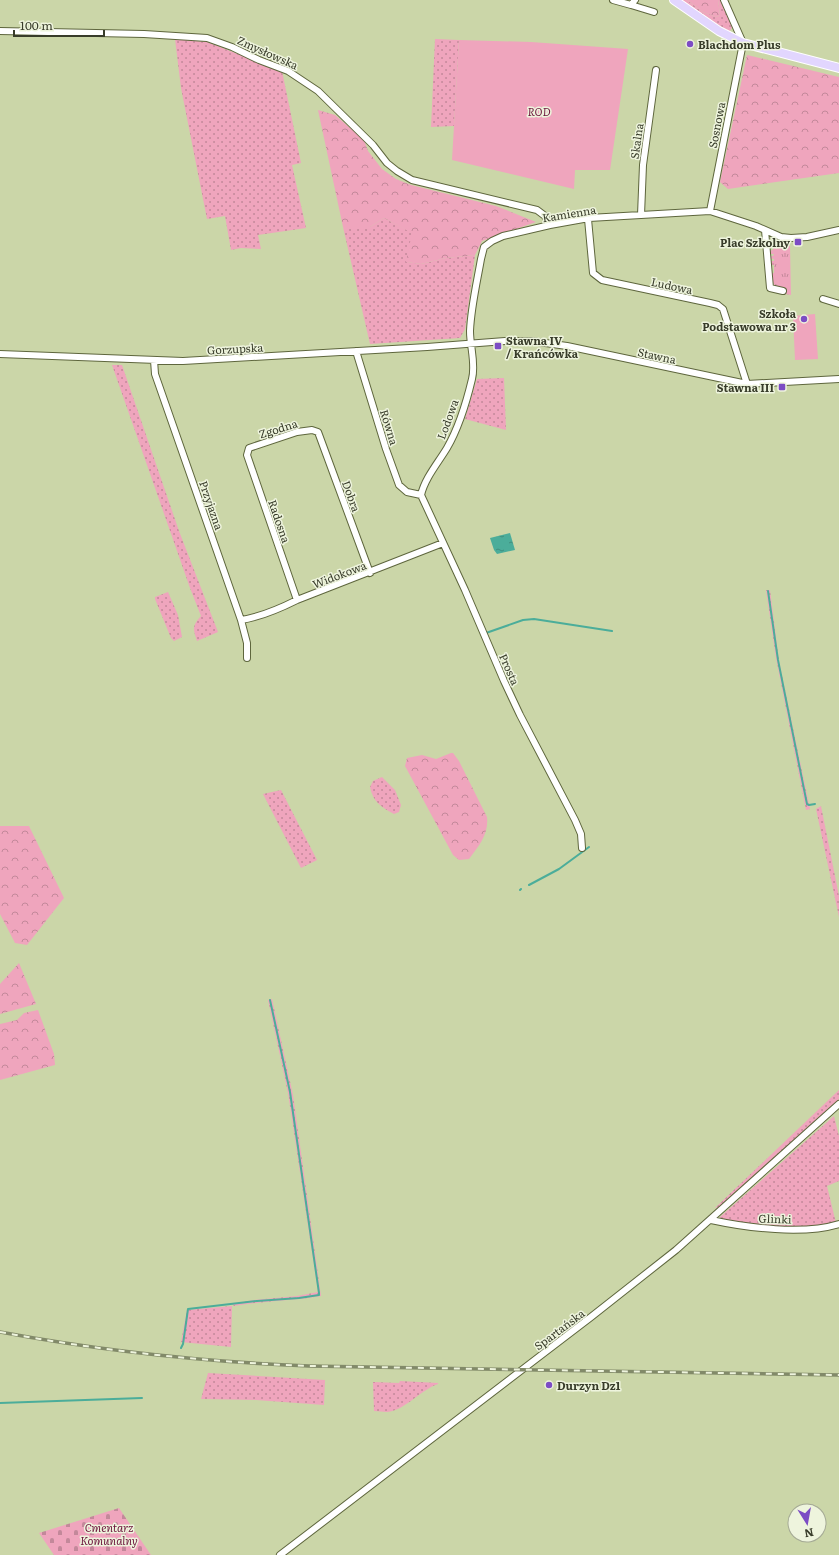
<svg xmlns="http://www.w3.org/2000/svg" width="839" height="1555" font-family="Literata,serif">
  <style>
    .grass { fill: url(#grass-dots) }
    .forest { fill: url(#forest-crowns) }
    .cemetery { fill: url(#cemetery-stones) }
    .park { fill: url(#park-tufts) }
    .garden { fill: #efa5bd }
    .water { fill: url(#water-ripples) }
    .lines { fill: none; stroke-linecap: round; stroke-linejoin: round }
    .stream { stroke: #4bad9a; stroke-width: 2 }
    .minor-casing { stroke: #5e663d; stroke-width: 8 }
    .major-casing { stroke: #fff; stroke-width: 10 }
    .minor { stroke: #fff; stroke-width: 6 }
    .major { stroke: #e2d6fe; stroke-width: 8 }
    .rail-casing { stroke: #828a69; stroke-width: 3.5 }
    .rail { stroke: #eef4dd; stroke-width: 2; stroke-dasharray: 6; stroke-linecap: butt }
    .poi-dot { fill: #7c4cc4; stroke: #eef4dd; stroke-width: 1.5 }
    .labels { text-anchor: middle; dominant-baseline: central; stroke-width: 3; stroke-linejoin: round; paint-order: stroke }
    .poi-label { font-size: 11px; font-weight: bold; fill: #383c2a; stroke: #eef4dd; text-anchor: start }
    .street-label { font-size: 11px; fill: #383c2a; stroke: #eef4dd }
    .park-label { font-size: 11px; font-style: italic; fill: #6c133b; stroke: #eef4dd }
  </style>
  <defs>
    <pattern id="grass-dots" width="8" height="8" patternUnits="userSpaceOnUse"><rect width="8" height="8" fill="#efa5bd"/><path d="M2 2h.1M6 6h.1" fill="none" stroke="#c3889a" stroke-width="1.8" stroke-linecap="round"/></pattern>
    <pattern id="forest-crowns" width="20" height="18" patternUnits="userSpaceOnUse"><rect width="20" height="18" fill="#efa5bd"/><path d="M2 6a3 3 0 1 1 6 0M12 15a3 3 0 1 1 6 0" fill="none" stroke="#c3889a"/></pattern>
    <pattern id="cemetery-stones" width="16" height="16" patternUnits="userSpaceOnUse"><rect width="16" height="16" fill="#efa5bd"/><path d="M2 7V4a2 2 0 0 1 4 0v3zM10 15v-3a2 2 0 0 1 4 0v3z" fill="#c3889a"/></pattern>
    <pattern id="park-tufts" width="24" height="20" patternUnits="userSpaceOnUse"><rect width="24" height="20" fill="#efa5bd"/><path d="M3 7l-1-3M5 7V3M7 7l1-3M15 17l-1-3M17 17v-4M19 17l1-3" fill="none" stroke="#c3889a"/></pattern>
    <pattern id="water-ripples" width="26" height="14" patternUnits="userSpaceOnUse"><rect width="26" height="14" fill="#4bad9a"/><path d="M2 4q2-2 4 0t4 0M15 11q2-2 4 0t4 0" fill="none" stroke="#3f8e7e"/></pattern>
  </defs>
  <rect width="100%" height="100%" fill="#cbd6a8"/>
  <path class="grass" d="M 681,0 L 687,0 L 703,12 L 717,17 L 720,15 L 718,0 L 721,0 L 733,26 L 729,32 Z
    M 175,39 L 207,42 L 282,71 L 301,163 L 292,165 L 306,228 L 258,235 L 261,249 L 241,248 L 231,250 L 225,216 L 207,219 L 181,88 Z
    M 435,39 L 459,40 L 454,126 L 431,127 Z
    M 384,218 L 413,233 L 407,262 L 421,264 L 446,258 L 475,255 L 465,329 L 460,338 L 370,344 L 343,227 L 370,227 Z
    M 112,365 L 122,365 L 179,531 L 218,632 L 197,641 C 193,629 192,626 201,616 L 190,588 Z
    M 504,378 L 506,430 L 465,419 L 477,379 Z
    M 766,590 L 770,590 L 779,661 L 810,809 L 806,810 L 776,658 Z
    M 168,592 L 178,615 L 182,637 L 174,641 L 171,638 L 155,599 L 155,597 Z
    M 382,777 L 395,790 L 401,805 L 399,812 L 394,814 C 381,807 373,802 370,787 L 373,781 Z
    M 281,790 L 317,860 L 301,868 L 263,794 Z
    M 821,806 L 839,896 L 839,917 L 816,809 Z
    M 272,999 L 293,1095 L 321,1296 C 292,1301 263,1301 234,1306 L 232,1304 L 253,1300 L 297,1296 L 318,1292 L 288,1093 L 268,1000 Z
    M 839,1090 L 839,1099 L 720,1207 L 715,1208 Z
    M 834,1116 L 839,1136 L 839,1181 L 827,1186 L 836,1223 L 801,1227 L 762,1226 L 720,1219 L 720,1217 Z
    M 232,1306 L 231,1347 L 181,1342 L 187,1310 Z
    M 208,1373 L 325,1380 L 324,1405 L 256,1400 L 201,1399 Z
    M 400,1381 L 438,1383 L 438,1384 C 420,1390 406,1410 387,1412 C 383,1412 378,1411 374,1411 L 373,1382 L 399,1383 Z"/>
  <path class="forest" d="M 687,0 L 718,0 L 720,15 L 717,17 L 703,12 Z
    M 747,55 L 839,77 L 839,173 L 728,189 L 720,182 Z
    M 318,110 L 335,115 L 364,140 L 368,151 L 382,169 L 396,179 L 411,185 L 496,206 L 536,222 L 482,241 L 475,255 L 446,258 L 421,264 L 406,262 L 412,233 L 384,218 L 370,227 L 343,227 Z
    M 451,753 L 453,753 L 459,761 L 487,817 C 489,834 479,846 469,859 L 459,860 L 453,855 L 405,766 L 407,758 L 422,755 L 436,759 Z
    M 0,826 L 29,826 L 64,898 L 27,945 L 15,943 L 0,914 Z
    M 19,963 L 36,1004 L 0,1014 L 0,984 Z
    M 38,1010 L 54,1054 L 55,1065 L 0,1080 L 0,1024 L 17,1020 L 24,1013 Z"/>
  <path class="cemetery" d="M 119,1508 L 151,1555 L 54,1555 L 39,1533 Z"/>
  <path class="park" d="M 776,240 L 790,246 L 791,295 L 785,294 L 785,290 L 775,287 L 770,273 L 774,273 L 774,265 L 770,265 L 769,261 L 774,261 L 774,259 L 769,258 L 769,256 L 773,256 L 774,254 L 769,254 L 769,251 L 773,250 L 773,248 L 769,248 L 769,244 Z"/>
  <path class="garden" d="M 459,40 L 531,42 L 628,49 L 610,170 L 575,170 L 574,189 L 452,160 Z
    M 815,314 L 818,359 L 795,360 L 793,316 Z"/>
  <path class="water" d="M 510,533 L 515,550 L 497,554 L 494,550 L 490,538 Z"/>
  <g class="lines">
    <path class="stream" d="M 768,591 L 778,660 L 807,804 L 809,805 L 815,804
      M 486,633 L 523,620 L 534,619 L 612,631
      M 529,885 L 559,869 L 589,847
      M 520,890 L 521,889
      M 181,1348 L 183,1344 L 188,1309 L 257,1301 L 299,1298 L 319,1295 L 319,1293 L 290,1092 L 270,1000
      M 0,1403 L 142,1398"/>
    <defs>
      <path id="minor" d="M 613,0 L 631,5 L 635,0
        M 631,5 L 654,12
        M 0,31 L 144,34 L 207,38 L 232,47 L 259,60 L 288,71 L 318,91 L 373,145 L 387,163 L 397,171 L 412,180 L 537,210 L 545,216 L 550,225
        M 710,211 L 743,43 L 724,0
        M 641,215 L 643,165 L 656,70
        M 588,219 L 593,273 L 602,280 L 710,303 L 718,305 L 723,309 L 747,384
        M 765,230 L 770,288 L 783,291
        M 823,299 L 839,304
        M 356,351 L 386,449 L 399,485 L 407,492 L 421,495
        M 0,354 L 183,361 L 427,347 L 505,341 L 531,341 L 567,346 L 747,384 L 839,379
        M 154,360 L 155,374 L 241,620 L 247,643 L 247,658
        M 421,495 C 425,478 438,463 447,448 C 458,429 467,400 472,379 C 476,364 470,347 470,331 C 471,307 477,282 481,259 L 484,247 L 492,241 L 503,236 L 550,225 L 589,218 L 710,211 L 756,226 L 781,237 L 791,238 L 807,237 L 839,230
        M 421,495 L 465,590 L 504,681 L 520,715 L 575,820 L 581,834 L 582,848
        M 297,600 L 247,455 L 249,448 L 297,432 L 312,430 L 318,432 L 370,573
        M 241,620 C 261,617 279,609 297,600 L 443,543
        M 711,1220 C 748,1228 803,1235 839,1224
        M 280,1555 L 591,1317 L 676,1250 L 839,1104"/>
      <path id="major" d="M 674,0 L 719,31 L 743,43 L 839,68"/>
    </defs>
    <use href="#minor" class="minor-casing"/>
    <use href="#major" class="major-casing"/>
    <use href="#minor" class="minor"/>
    <use href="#major" class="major"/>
    <defs>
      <path id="rail" d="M 0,1332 C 102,1351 205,1362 309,1366 L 839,1375"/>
    </defs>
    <use href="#rail" class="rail-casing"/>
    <use href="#rail" class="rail"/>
  </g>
  <g class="poi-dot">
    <circle cx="690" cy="44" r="4"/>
    <rect x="794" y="238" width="8" height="8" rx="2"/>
    <circle cx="804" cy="319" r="4"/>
    <rect x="494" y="342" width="8" height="8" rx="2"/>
    <rect x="778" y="383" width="8" height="8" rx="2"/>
    <circle cx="549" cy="1385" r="4"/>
  </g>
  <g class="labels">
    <g class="poi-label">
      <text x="698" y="44">Blachdom Plus</text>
      <text x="790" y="242" text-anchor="end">Plac Szkolny</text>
      <text x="796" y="313" text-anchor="end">Szkoła<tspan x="796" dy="13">Podstawowa nr 3</tspan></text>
      <text x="506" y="340">Stawna IV<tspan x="506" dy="13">/ Krańcówka</tspan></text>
      <text x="774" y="387" text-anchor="end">Stawna III</text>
      <text x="557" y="1385">Durzyn Dz1</text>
    </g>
    <g class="street-label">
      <text transform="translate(268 52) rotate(24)">Zmysłowska</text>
      <text transform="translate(716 125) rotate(-79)">Sosnowa</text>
      <text transform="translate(636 141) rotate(-82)">Skalna</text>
      <text transform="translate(569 213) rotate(-9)">Kamienna</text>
      <text transform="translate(672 285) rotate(12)">Ludowa</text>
      <text transform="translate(235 348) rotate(-3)">Gorzupska</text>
      <text transform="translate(657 355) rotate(12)">Stawna</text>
      <text transform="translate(447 419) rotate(-70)">Lodowa</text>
      <text transform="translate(390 427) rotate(73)">Równa</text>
      <text transform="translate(278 428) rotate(-17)">Zgodna</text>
      <text transform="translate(352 496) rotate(70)">Dobra</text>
      <text transform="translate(212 505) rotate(71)">Przyjazna</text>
      <text transform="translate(280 521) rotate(71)">Radosna</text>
      <text transform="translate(339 574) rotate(-21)">Widokowa</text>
      <text transform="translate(510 669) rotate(66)">Prosta</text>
      <text transform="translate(775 1218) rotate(2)">Glinki</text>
      <text transform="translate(559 1329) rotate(-37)">Spartańska</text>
    </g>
    <g class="park-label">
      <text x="539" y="111">ROD</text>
      <text x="109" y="1527">Cmentarz<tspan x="109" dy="13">Komunalny</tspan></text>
    </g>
  </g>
  <g transform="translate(807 1523) rotate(169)"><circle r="19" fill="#eef4dd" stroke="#a5aa95"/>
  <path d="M0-3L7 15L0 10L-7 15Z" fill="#7c4cc4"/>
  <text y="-6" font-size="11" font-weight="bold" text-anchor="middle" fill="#383c2a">N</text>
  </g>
  <path d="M14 30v6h90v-6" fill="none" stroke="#383c2a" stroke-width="2"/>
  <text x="20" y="30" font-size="12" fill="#383c2a" stroke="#eef4dd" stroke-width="3" paint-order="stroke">100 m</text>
</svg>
